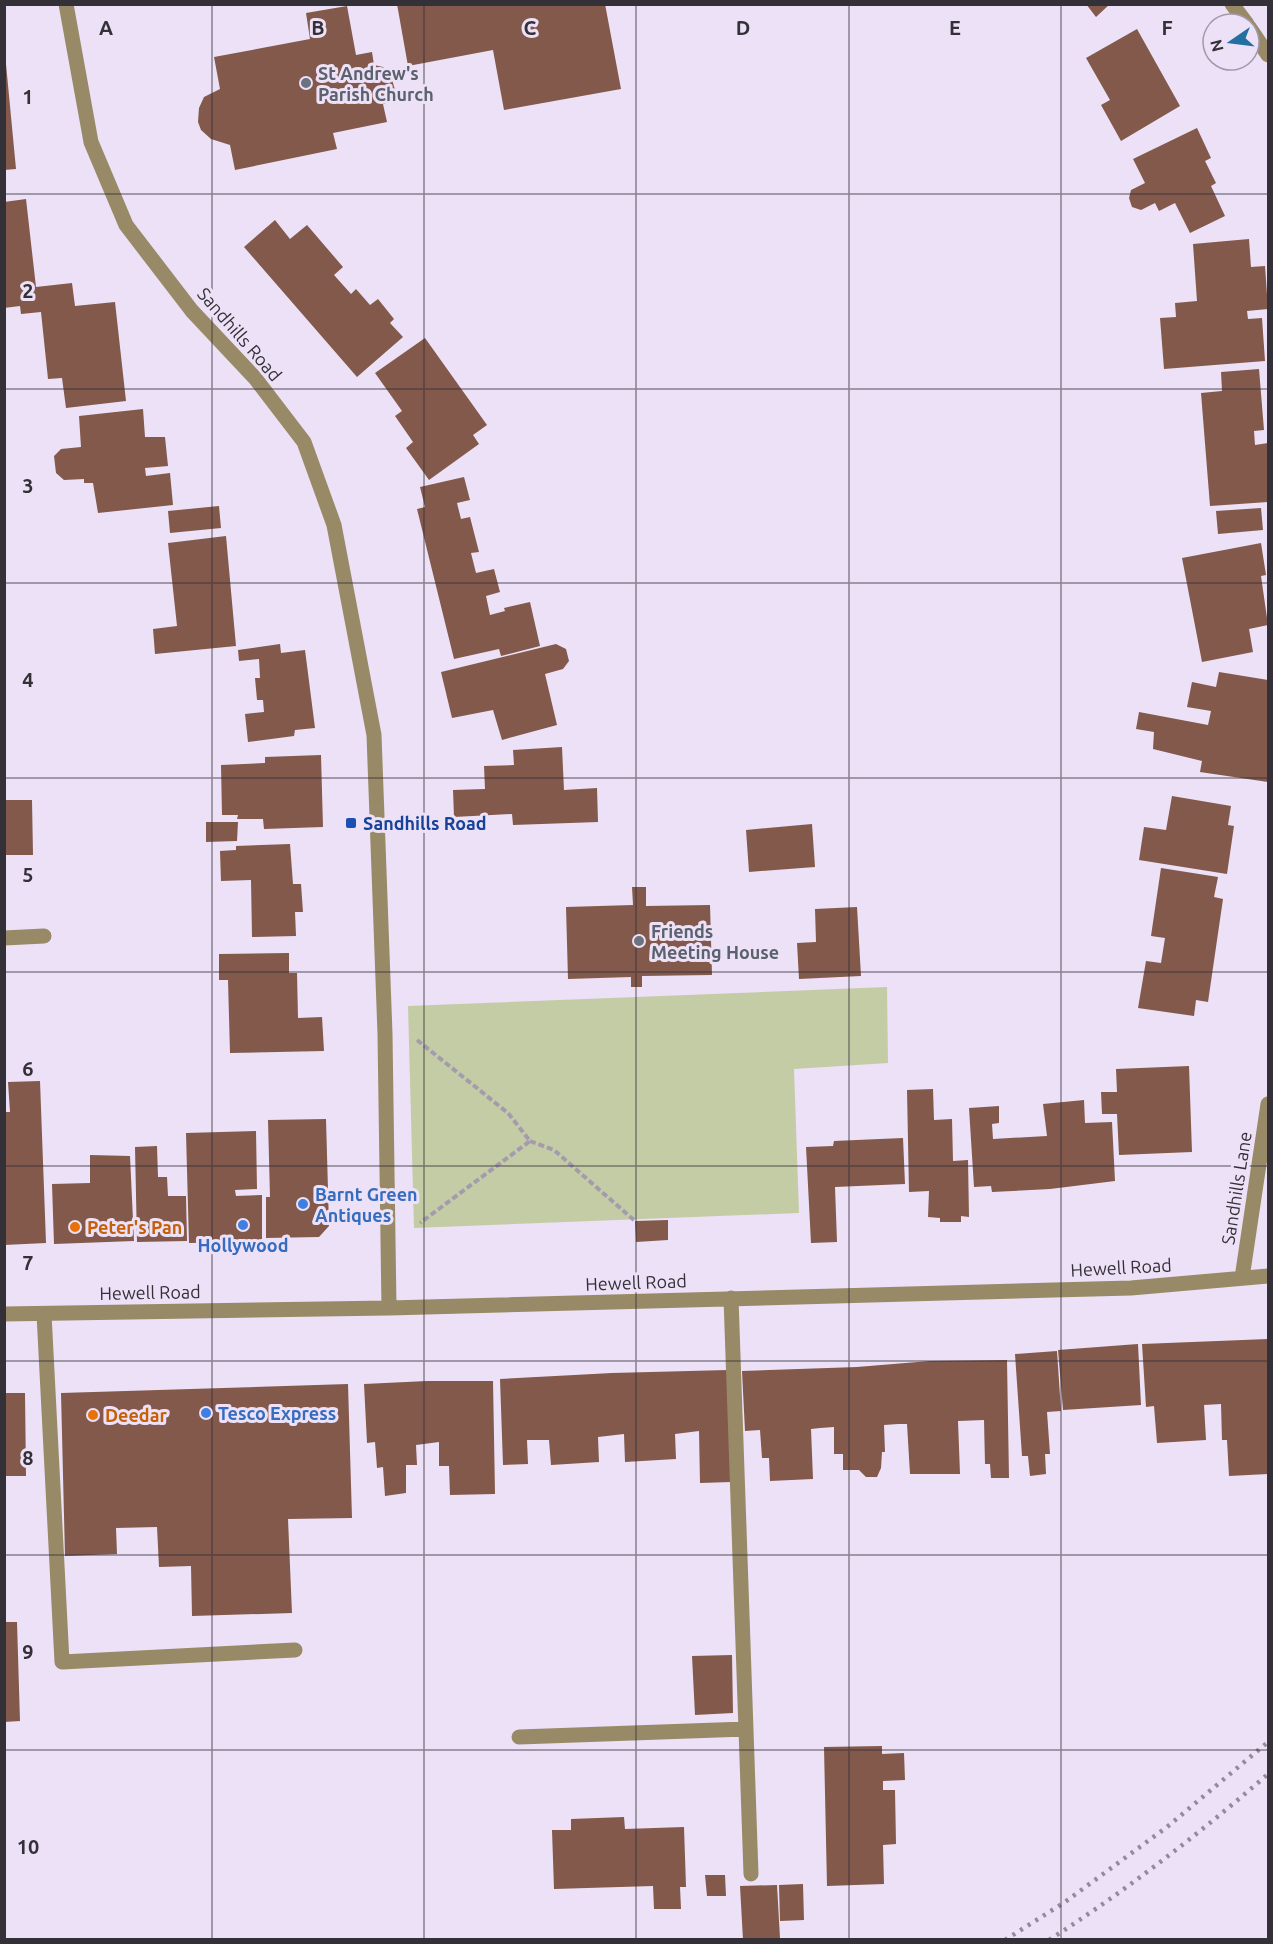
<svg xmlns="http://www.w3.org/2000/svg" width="1273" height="1944" font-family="Ubuntu,sans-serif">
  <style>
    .green { fill: #c4cca6 }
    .building { fill: #82594b }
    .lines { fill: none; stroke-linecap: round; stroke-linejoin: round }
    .path { stroke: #a49cad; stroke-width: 4; stroke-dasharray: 6 3; stroke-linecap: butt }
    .minor { stroke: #988a66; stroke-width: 15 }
    .rail { stroke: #938b9a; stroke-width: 4.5; stroke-dasharray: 3 6; stroke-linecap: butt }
    .grid { fill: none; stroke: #343038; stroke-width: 1.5; stroke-opacity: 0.55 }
    .worship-dot { fill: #6b7280; stroke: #ece1f7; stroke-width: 2 }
    .transit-dot { fill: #1a4fb4; stroke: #ece1f7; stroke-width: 2 }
    .shop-dot { fill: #3f7fe0; stroke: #ece1f7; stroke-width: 2 }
    .food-dot { fill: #e8710a; stroke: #ece1f7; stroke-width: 2 }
    .labels { text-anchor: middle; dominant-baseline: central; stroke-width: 6; stroke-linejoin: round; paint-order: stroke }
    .worship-label { font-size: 18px; font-weight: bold; fill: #5b616d; stroke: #ece1f7; text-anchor: start }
    .street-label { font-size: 18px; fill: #343038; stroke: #ece1f7 }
    .transit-label { font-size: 18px; font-weight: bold; fill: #164399; stroke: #ece1f7; text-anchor: start }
    .shop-label { font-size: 18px; font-weight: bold; fill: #366cbe; stroke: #ece1f7; text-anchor: start }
    .food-label { font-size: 18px; font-weight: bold; fill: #c56008; stroke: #ece1f7; text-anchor: start }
    .grid-label { font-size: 20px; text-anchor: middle; font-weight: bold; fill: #343038; stroke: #ece1f7; stroke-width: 6; stroke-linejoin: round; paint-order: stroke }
  </style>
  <rect width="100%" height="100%" fill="#ece1f7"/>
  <path class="green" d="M 887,987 L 888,1063 L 794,1069 L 799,1213 L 414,1228 L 408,1006 Z"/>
  <path class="building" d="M 397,4 L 605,4 L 621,89 L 504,110 L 493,50 L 408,66 Z
    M 1086,4 L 1110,4 L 1096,17 Z
    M 347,6 L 356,55 L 372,52 L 374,65 L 383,67 L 391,76 L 395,90 L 390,102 L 383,104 L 387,122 L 333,133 L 337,149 L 235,170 L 230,145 L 211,139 L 201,130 L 198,122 L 199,108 L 204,97 L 220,89 L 214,57 L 310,39 L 306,13 Z
    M 1137,29 L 1180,106 L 1121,141 L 1101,105 L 1110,100 L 1086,58 Z
    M 6,64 L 16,169 L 4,170 L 4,65 Z
    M 1197,128 L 1211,158 L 1205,161 L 1216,183 L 1211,186 L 1225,216 L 1190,233 L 1175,203 L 1159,211 L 1155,203 L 1141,210 L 1132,207 L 1129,198 L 1131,190 L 1145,183 L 1133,159 Z
    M 26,199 L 36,287 L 72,283 L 75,306 L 115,302 L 126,401 L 66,408 L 62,378 L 48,379 L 41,312 L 21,314 L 20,306 L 4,308 L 4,202 Z
    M 275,220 L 290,239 L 307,225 L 343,267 L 334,275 L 351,294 L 356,289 L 370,305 L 378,299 L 394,319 L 390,323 L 403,337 L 357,377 L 244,247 Z
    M 1249,239 L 1251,267 L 1265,266 L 1268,309 L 1247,311 L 1248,319 L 1262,318 L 1265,361 L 1164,369 L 1160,318 L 1176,317 L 1175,303 L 1197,301 L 1193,244 Z
    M 425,338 L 487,425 L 473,435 L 479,444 L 429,480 L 406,448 L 413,442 L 395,416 L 402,411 L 375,373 Z
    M 1259,369 L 1264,430 L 1254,431 L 1255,445 L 1268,443 L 1268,502 L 1210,506 L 1201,393 L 1222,391 L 1221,372 Z
    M 143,409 L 145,437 L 165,437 L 168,466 L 145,468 L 146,476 L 170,473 L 173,505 L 98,513 L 93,483 L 84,483 L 84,479 L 64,480 L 56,473 L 54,456 L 61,449 L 81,447 L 79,416 Z
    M 464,477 L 470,500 L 457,503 L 461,519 L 470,517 L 479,552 L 471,553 L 476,573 L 494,569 L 500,592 L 486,596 L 490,615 L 505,611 L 504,608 L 530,602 L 540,646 L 501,656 L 499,649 L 454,659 L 417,509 L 425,507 L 420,487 Z
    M 219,506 L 221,528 L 170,533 L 168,511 Z
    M 1261,508 L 1263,530 L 1218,534 L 1216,511 Z
    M 226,536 L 236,646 L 155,654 L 153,629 L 177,626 L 168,543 Z
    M 1261,543 L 1266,575 L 1261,576 L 1268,625 L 1249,629 L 1253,652 L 1202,662 L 1182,558 Z
    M 280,644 L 281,653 L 305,650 L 315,728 L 295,730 L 294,736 L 248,742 L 245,714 L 264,712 L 263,700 L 257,700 L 255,678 L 260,678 L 259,659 L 239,661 L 238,650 Z
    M 556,644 L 566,649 L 569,661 L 563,669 L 545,674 L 557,725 L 502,740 L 493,710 L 452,718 L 441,672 Z
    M 1219,672 L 1268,680 L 1267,695 L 1268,695 L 1268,782 L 1200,772 L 1202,761 L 1153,749 L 1154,732 L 1136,729 L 1139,712 L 1208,725 L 1211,711 L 1187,707 L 1192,682 L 1216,687 Z
    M 562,747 L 564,790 L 597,788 L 598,822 L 513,825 L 512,814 L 454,817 L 453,790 L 485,789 L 484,766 L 514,765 L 513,750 Z
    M 321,755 L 323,827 L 264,829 L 263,819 L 237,819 L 238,815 L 222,815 L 221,765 L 265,763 L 265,757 Z
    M 1172,796 L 1231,806 L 1228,825 L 1234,826 L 1227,874 L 1139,860 L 1144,827 L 1166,830 Z
    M 4,800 L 32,800 L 33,855 L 4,855 Z
    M 206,822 L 238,822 L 237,841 L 206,842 Z
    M 812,824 L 815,867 L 749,872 L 746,830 Z
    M 290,844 L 293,884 L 301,884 L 303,912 L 295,912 L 296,936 L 252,937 L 251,880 L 221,881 L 220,851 L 236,850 L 236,846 Z
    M 1161,868 L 1218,877 L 1214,897 L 1223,899 L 1208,1002 L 1196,1000 L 1194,1016 L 1138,1008 L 1146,961 L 1161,963 L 1165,938 L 1151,936 Z
    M 632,887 L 646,887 L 646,906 L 710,905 L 712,975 L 642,976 L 642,987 L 631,987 L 631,977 L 568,979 L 566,907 L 633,905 Z
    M 857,907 L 861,976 L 799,979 L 797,943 L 816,942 L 815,909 Z
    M 289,953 L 289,973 L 297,973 L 298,1018 L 322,1017 L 324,1051 L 230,1053 L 228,980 L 219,980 L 219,954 Z
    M 1189,1066 L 1192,1152 L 1119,1155 L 1117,1114 L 1102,1114 L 1101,1092 L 1117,1092 L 1116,1069 Z
    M 40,1081 L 46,1243 L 4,1245 L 4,1112 L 10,1112 L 8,1082 Z
    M 933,1089 L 934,1120 L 952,1119 L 953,1161 L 968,1160 L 969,1217 L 961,1216 L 961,1222 L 940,1222 L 940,1218 L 928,1217 L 929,1191 L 909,1192 L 907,1090 Z
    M 1084,1100 L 1085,1123 L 1112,1122 L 1115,1181 L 1050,1189 L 992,1192 L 991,1186 L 974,1187 L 969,1108 L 999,1106 L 999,1123 L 992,1124 L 993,1139 L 1047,1136 L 1043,1104 Z
    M 326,1119 L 329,1226 L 319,1237 L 266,1238 L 266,1197 L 270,1197 L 268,1120 Z
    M 256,1131 L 257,1189 L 235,1190 L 236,1196 L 262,1195 L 262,1242 L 189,1243 L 186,1133 Z
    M 903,1138 L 905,1184 L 835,1187 L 837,1242 L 811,1243 L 806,1147 L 833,1146 L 834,1141 Z
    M 157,1146 L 158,1177 L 167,1177 L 168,1196 L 186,1196 L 187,1241 L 137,1242 L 135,1147 Z
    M 90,1155 L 130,1156 L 134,1241 L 54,1244 L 52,1184 L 90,1183 Z
    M 668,1220 L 668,1240 L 636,1242 L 635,1221 Z
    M 1268,1339 L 1268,1474 L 1229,1476 L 1227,1440 L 1222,1440 L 1221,1404 L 1204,1405 L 1206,1440 L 1157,1443 L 1154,1406 L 1146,1407 L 1142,1344 Z
    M 1138,1344 L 1141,1405 L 1063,1410 L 1058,1350 Z
    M 1057,1351 L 1061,1411 L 1047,1412 L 1050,1454 L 1045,1454 L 1046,1474 L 1030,1476 L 1028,1456 L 1022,1456 L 1015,1354 Z
    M 1007,1360 L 1009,1478 L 991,1478 L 990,1464 L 985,1464 L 984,1420 L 958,1421 L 960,1474 L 910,1474 L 907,1424 L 898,1424 L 884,1425 L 885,1452 L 882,1452 L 881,1468 L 877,1477 L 866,1477 L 859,1470 L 843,1470 L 843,1454 L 834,1454 L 834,1427 L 820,1428 L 811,1429 L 813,1479 L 770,1481 L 769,1458 L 762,1458 L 760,1430 L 745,1431 L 742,1371 L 857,1367 L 930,1361 Z
    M 728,1370 L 731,1482 L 700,1483 L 699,1431 L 675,1434 L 676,1459 L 625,1462 L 624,1434 L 598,1437 L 599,1462 L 551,1465 L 549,1440 L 527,1440 L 528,1464 L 503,1465 L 500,1379 L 612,1373 Z
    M 427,1381 L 493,1381 L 495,1494 L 450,1495 L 449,1466 L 439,1466 L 439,1442 L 416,1445 L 417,1465 L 406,1465 L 406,1493 L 385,1496 L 383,1467 L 377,1468 L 375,1442 L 367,1443 L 364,1384 Z
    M 348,1384 L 352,1518 L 288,1519 L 292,1613 L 192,1616 L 191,1566 L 159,1567 L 157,1527 L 116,1528 L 117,1554 L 65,1556 L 61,1393 Z
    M 4,1393 L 25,1393 L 26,1476 L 4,1476 Z
    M 4,1622 L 17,1622 L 20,1721 L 4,1722 Z
    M 732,1655 L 733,1713 L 695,1715 L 692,1656 Z
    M 882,1746 L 882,1754 L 904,1753 L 905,1780 L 883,1781 L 883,1790 L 895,1790 L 896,1844 L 883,1845 L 884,1884 L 827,1886 L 824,1747 Z
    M 624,1817 L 625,1829 L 684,1827 L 686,1887 L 680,1887 L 681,1909 L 654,1909 L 653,1886 L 554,1889 L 552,1830 L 571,1830 L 571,1819 Z
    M 705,1875 L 725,1875 L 726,1896 L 707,1896 Z
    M 803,1884 L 804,1920 L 780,1921 L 779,1885 Z
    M 777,1885 L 780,1938 L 743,1940 L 740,1886 Z"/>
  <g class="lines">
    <path class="path" d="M 417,1040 L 508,1113 L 530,1141 L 420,1223
      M 530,1141 L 554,1150 L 635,1221"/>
    <path class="minor" d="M 66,4 L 91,142 L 126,225 L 192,311 L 255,378 L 304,442 L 334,525 L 374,735 L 385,1034 L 389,1308
      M 1232,4 L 1247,24
      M 1249,27 L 1268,55
      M 4,938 L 44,936
      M 1242,1278 L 1268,1104
      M 731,1298 L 751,1874
      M 4,1314 L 389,1308 L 1131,1288 L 1268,1276
      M 44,1314 L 62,1662 L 295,1650
      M 519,1737 L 746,1729"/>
    <path class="rail" d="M 1005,1940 L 1065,1902 L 1167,1827 L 1268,1742
      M 1049,1940 C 1127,1890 1199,1834 1268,1774"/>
  </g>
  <path class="grid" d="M 212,4 L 212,1940M 424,4 L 424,1940M 636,4 L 636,1940M 849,4 L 849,1940M 1061,4 L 1061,1940M 4,194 L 1268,194M 4,389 L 1268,389M 4,583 L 1268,583M 4,778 L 1268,778M 4,972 L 1268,972M 4,1166 L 1268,1166M 4,1361 L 1268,1361M 4,1555 L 1268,1555M 4,1750 L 1268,1750"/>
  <g class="worship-dot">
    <circle cx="306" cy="83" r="6"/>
    <circle cx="639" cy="941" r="6"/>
  </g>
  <rect class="transit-dot" x="345" y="817" width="12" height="12" rx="3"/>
  <g class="shop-dot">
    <circle cx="303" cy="1204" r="6"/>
    <circle cx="243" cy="1225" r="6"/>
    <circle cx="206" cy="1413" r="6"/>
  </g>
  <g class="food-dot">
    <circle cx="75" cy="1227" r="6"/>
    <circle cx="93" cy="1415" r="6"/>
  </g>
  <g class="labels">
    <g class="worship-label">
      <text x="318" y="73">St Andrew's<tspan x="318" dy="21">Parish Church</tspan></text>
      <text x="651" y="931">Friends<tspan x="651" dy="21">Meeting House</tspan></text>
    </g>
    <g class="street-label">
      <text transform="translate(240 334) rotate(49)">Sandhills Road</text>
      <text transform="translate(1236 1188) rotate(-81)">Sandhills Lane</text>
      <text transform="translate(1121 1267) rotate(-3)">Hewell Road</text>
      <text transform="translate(636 1282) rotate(-2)">Hewell Road</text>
      <text transform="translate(150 1292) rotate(-1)">Hewell Road</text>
    </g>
    <g class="transit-label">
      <text x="363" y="823">Sandhills Road</text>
    </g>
    <g class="shop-label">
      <text x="315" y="1194">Barnt Green<tspan x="315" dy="21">Antiques</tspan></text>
      <text x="243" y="1245" text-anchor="middle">Hollywood</text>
      <text x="218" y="1413">Tesco Express</text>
    </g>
    <g class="food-label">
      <text x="87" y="1227">Peter's Pan</text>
      <text x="105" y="1415">Deedar</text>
    </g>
  </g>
  <g class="grid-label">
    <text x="106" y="35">A</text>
    <text x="318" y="35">B</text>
    <text x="530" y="35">C</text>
    <text x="743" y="35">D</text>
    <text x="955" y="35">E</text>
    <text x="1167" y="35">F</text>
    <text x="28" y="104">1</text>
    <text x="28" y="298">2</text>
    <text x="28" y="493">3</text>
    <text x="28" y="687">4</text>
    <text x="28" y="882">5</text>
    <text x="28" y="1076">6</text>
    <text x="28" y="1270">7</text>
    <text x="28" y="1465">8</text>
    <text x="28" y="1659">9</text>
    <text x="28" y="1854">10</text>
  </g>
  <rect width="1273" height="1944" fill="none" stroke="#343038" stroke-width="12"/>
  <g transform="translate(1231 42) rotate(256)"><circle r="28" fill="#ece1f7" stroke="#a29aab" stroke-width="1.5"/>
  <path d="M0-4.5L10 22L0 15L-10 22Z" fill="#246fa2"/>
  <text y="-9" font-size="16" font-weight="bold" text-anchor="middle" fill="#343038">N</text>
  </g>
</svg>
